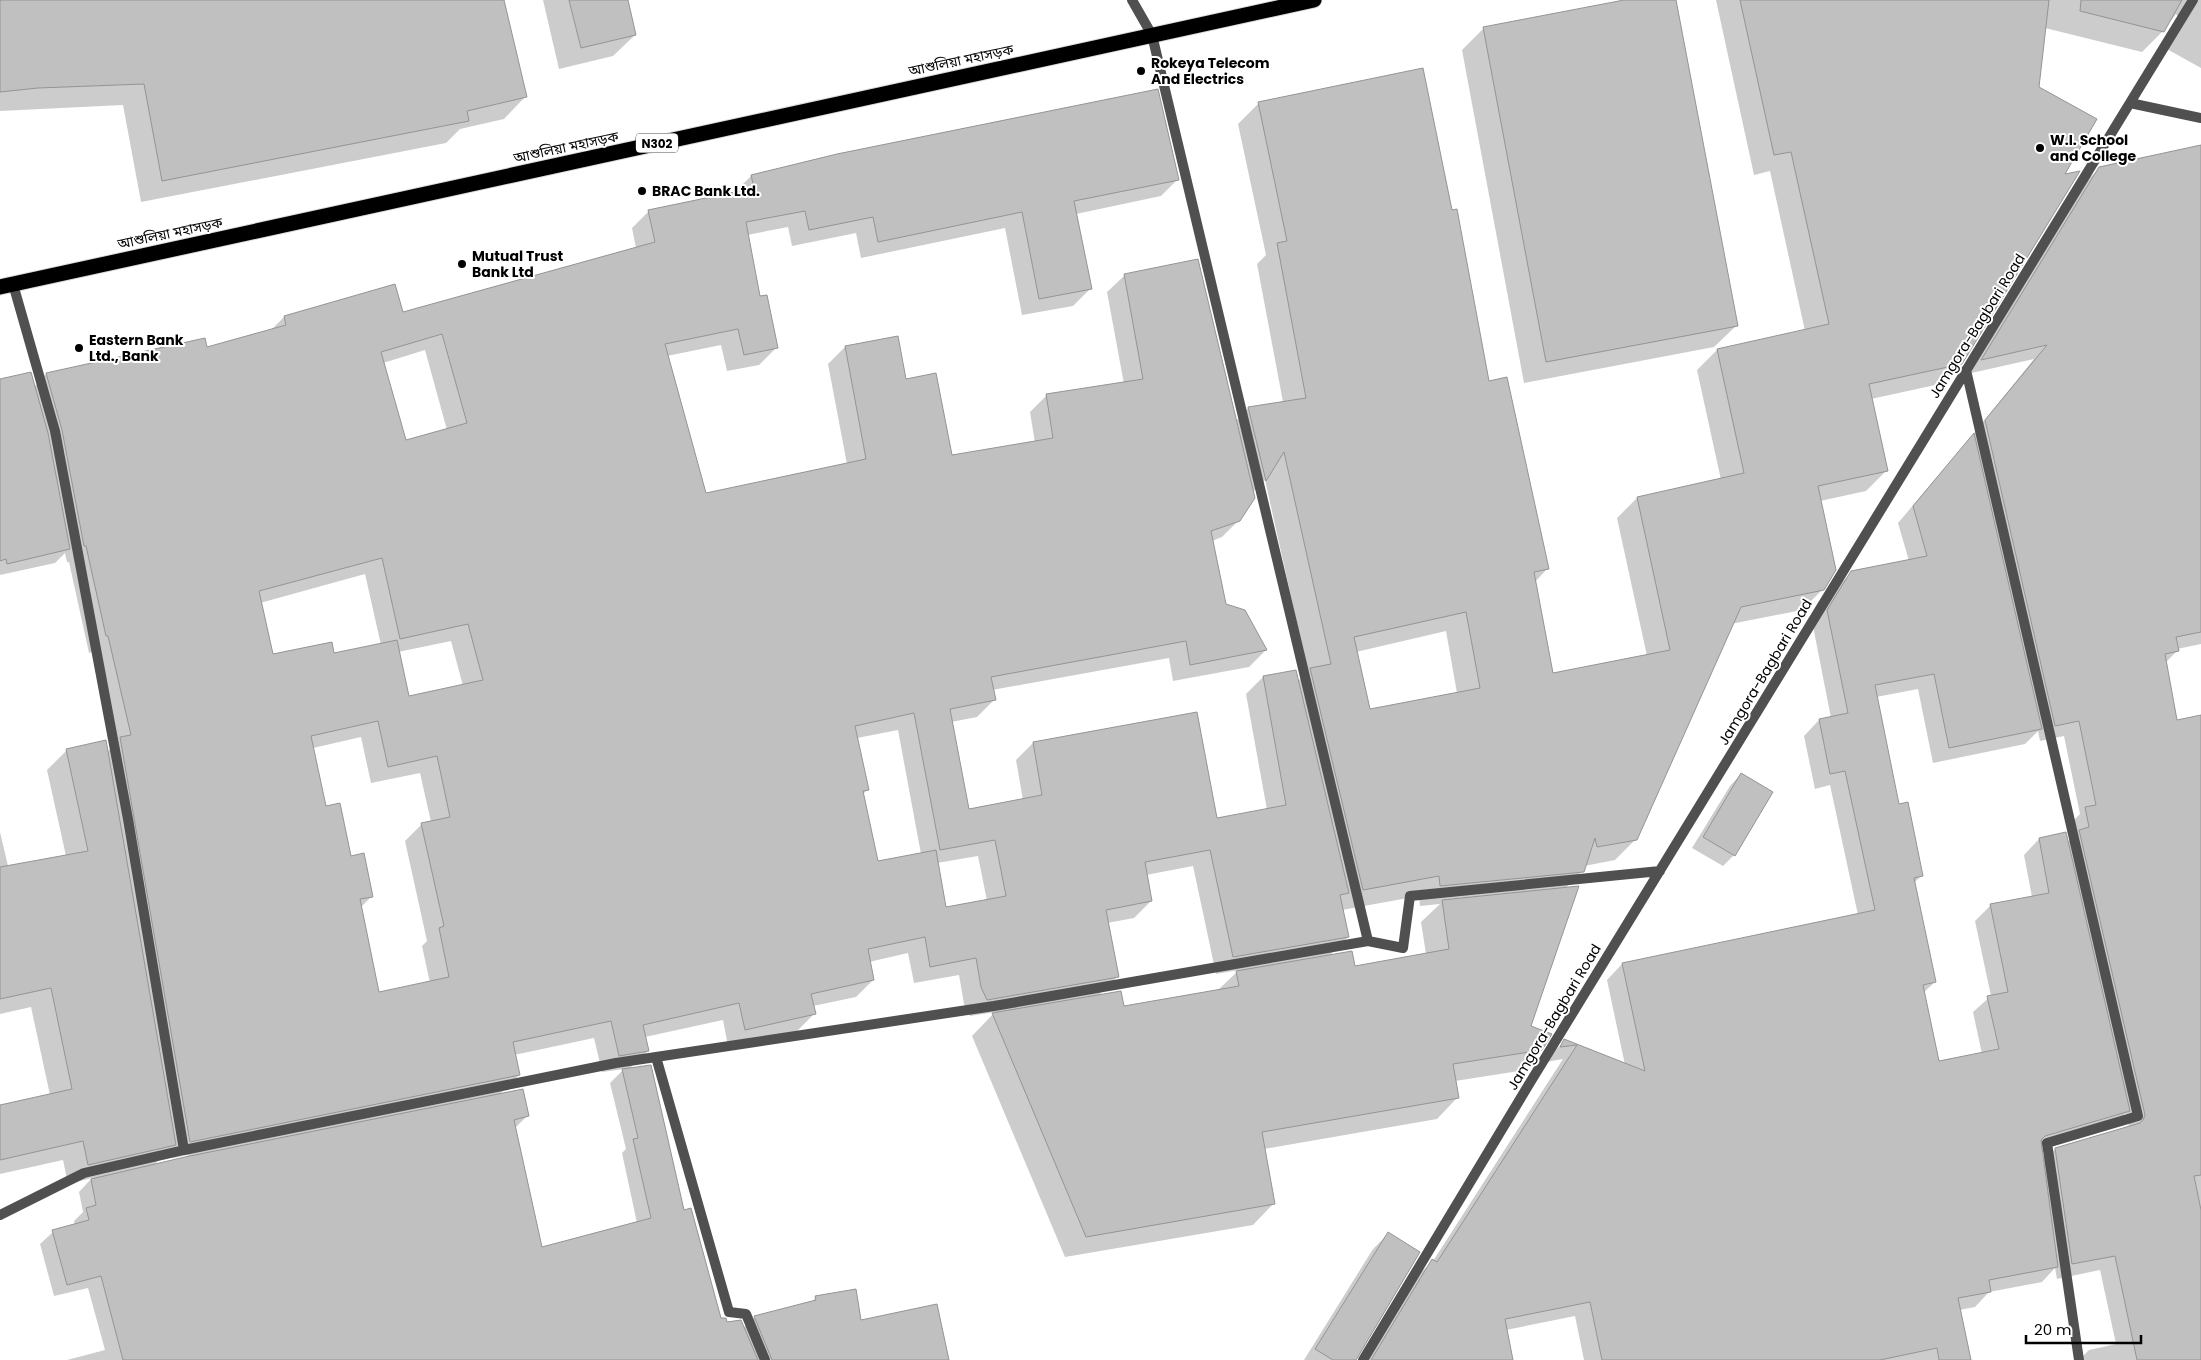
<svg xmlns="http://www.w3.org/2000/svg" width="2201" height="1360" font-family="Poppins,'Noto Sans Bengali',sans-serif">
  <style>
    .shadow { fill: #0003; fill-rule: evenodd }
    .building { fill: #c0c0c0; stroke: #949494; fill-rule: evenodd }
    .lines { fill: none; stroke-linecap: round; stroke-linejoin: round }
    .highway-casing { stroke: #dbdbdb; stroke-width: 17 }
    .street { stroke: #505050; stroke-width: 10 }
    .highway { stroke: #000; stroke-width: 15 }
    .poi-dot { fill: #000; stroke: #fff; stroke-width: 2 }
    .labels { text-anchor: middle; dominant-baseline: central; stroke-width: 4; stroke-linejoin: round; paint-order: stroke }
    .shield { fill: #fff; stroke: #4c4c4c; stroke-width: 1 }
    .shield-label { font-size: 12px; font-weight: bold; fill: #000 }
    .street-label { font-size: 14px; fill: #000; stroke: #fff }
    .poi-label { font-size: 14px; font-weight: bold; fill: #000; stroke: #fff; text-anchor: start }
  </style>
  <rect width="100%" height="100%" fill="#fff"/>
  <path class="shadow" d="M 0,0 L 502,0 L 525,97 L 504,119 L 460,129 L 446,143 L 141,202 L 123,105 L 0,111 Z
    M 543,0 L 627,0 L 635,35 L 613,56 L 559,69 Z
    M 1631,0 L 1675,0 L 1736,326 L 1714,347 L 1524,383 L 1462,50 L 1484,28 Z
    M 1716,0 L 2201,0 L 2201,68 L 2165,48 L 2179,18 L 2176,14 L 2163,31 L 2142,52 L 2045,28 L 1961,363 L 1940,384 L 1871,399 L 1887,470 L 1866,491 L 1820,501 L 1823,589 L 1802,610 L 1731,624 L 1636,839 L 1615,860 L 1584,866 L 1582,871 L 1565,889 L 1530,1027 L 1541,1049 L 1519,1071 L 1455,1081 L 1458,1097 L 1437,1119 L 1264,1149 L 1274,1203 L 1253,1225 L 1065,1257 L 972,1036 L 995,1012 L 970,1016 L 964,1004 L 959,975 L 914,983 L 908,953 L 869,962 L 873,980 L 856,997 L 813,1006 L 814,1014 L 797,1031 L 728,1046 L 723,1020 L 645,1037 L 648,1051 L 629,1069 L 683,1211 L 720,1319 L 726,1324 L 743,1328 L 755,1317 L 811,1303 L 816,1297 L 860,1321 L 947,1360 L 67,1360 L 105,1350 L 88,1288 L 54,1296 L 40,1244 L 53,1232 L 75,1226 L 74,1221 L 83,1212 L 79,1192 L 92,1178 L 68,1184 L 63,1160 L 0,1174 L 0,1106 L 50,1095 L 31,1007 L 0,1014 L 0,832 L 8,866 L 66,856 L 47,770 L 67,750 L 107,752 L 113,746 L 92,652 L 89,653 L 69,562 L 67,562 L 65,553 L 55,563 L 0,575 L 0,380 L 34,387 L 46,374 L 204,339 L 206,348 L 270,331 L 284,317 L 394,286 L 402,313 L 636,248 L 632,228 L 649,211 L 734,193 L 751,176 L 1178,179 L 1161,196 L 1076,214 L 1090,289 L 1073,306 L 1022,315 L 1005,228 L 861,258 L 856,233 L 792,246 L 788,227 L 747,235 L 759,298 L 776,348 L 759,365 L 727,371 L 721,345 L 667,356 L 705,494 L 847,464 L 828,364 L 845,347 L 897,338 L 905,380 L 951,456 L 1035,443 L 1030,412 L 1047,395 L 1124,384 L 1107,292 L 1124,276 L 1197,261 L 1236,421 L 1248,408 L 1283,402 L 1257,264 L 1266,255 L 1238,124 L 1258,104 L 1488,382 L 1547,569 L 1535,582 L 1552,675 L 1647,656 L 1617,518 L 1637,498 L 1721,480 L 1697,370 L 1717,350 L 1805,331 L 1770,171 L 1754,175 ZM 425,350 L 447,430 L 405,442 L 383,363 ZM 1265,480 L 1308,672 L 1298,681 L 1263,677 L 1246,694 L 1267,810 L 1216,819 L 1196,713 L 1033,743 L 1016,760 L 1023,800 L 968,810 L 951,722 L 977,717 L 994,700 L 992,690 L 1169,658 L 1173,681 L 1249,667 L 1266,650 L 1225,605 L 1212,541 L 1222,537 L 1239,520 L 1253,492 ZM 365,574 L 381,645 L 333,655 L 272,656 L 260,603 ZM 1446,631 L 1457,693 L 1369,711 L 1356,652 ZM 451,641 L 463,686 L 408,698 L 398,652 ZM 898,730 L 921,854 L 877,863 L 862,795 L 868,789 L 857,738 ZM 361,737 L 371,783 L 420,773 L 431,822 L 422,824 L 405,841 L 427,941 L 422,946 L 430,983 L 378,994 L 360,908 L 372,896 L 325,807 L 313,748 ZM 978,856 L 987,901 L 945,908 L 937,863 ZM 1193,866 L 1216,974 L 1239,970 L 1217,991 L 1123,1008 L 1098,996 L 1117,977 L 1107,923 L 1134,918 L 1151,901 L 1146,875 ZM 1419,896 L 1420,906 L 1440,904 L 1421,922 L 1426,954 L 1354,967 L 1329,956 L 1348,937 L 1342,910 ZM 594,1038 L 602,1072 L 624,1069 L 610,1083 L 626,1149 L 622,1153 L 637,1223 L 541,1249 L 514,1129 L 527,1116 L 499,1095 L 519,1075 L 514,1055 ZM 171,1148 L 173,1158 L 188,1155 L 188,1157 L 154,1165 Z
    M 2201,146 L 2201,644 L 2177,649 L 2177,651 L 2165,663 L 2176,722 L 2201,717 L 2201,1360 L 2079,1360 L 2089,1350 L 2116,1344 L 2100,1270 L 2057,1279 L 2055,1268 L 2042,1282 L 1989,1292 L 1975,1307 L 1959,1310 L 1970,1360 L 1584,1360 L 1575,1316 L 1506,1330 L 1508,1360 L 1366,1360 L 1417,1276 L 1433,1261 L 1563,1059 L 1546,1062 L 1549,1056 L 1565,1041 L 1625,1065 L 1607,980 L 1622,964 L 1858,915 L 1830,785 L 1815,789 L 1804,736 L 1819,720 L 1831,718 L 1813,626 L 1836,588 L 1852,572 L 1909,561 L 1898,523 L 1970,438 L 2034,359 L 1967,374 L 2084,183 L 2100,168 ZM 1918,689 L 1933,763 L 2025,744 L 2038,731 L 2040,741 L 2064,736 L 2080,814 L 2071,823 L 2073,837 L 2067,843 L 2039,839 L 2024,855 L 2032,897 L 1990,906 L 1975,921 L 1991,996 L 1973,1012 L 1982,1054 L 1938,1063 L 1923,993 L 1935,982 L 1914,883 L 1922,875 L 1898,806 L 1876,697 ZM 2126,1113 L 2129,1127 L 2055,1149 L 2042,1162 L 2040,1148 L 2113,1126 Z
    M 1741,774 L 1734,855 L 1723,866 L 1692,848 L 1730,786 Z
    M 1388,1234 L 1356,1360 L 1304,1360 L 1373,1249 Z"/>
  <path class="building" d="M 0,0 L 504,0 L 527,97 L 467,111 L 469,121 L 162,181 L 144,84 L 38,88 L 0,92 Z
    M 569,0 L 628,0 L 636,35 L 581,48 Z
    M 1624,0 L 1676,0 L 1738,326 L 1546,362 L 1483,27 Z
    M 1740,0 L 2049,0 L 2039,87 L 2097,119 L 2065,174 L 2080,171 L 1962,364 L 1869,384 L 1888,471 L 1818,486 L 1836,570 L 1824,590 L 1741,607 L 1637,840 L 1597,847 L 1595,838 L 1584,872 L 1440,886 L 1439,876 L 1363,890 L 1310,668 L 1331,664 L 1284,452 L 1266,481 L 1248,407 L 1306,398 L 1277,243 L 1287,241 L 1258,102 L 1423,68 L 1452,210 L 1457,209 L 1489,381 L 1507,377 L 1549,569 L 1534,572 L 1553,673 L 1670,650 L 1637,497 L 1744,473 L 1717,349 L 1829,324 L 1791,152 L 1774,155 ZM 1466,612 L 1480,688 L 1370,709 L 1354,637 Z
    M 2081,0 L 2182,0 L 2164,32 L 2080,11 Z
    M 1158,89 L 1179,180 L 1074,201 L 1092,289 L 1039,299 L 1022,212 L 878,242 L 873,217 L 809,230 L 805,211 L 746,222 L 760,296 L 767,295 L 778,348 L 744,355 L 738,329 L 665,344 L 706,493 L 866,459 L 845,346 L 898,336 L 906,379 L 936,373 L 952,455 L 1053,438 L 1046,394 L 1143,379 L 1124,274 L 1198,259 L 1255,498 L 1240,521 L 1211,531 L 1226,604 L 1245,610 L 1267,650 L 1190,665 L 1186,641 L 991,677 L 996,700 L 950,709 L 969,809 L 1042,795 L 1033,742 L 1197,712 L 1217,818 L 1286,805 L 1263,676 L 1296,670 L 1349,893 L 1340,895 L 1349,937 L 1233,957 L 1210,850 L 1145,862 L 1152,901 L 1106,910 L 1119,977 L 987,1000 L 981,987 L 976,958 L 930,967 L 925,937 L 868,949 L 874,980 L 811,994 L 816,1014 L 745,1030 L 739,1003 L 643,1025 L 649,1051 L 619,1056 L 611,1021 L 513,1042 L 520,1075 L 190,1142 L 120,737 L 131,735 L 108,636 L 106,636 L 86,546 L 84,546 L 62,430 L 46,373 L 205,338 L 207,347 L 286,325 L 284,316 L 395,284 L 403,312 L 655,242 L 648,210 L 754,188 L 751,175 L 837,154 ZM 442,334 L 467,423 L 406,440 L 381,352 ZM 382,558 L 400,639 L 468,624 L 483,680 L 409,696 L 397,640 L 334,653 L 332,642 L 273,654 L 259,591 ZM 914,713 L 940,850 L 995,840 L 1006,896 L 946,907 L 936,850 L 878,861 L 863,791 L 869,790 L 855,726 ZM 378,721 L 388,767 L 437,756 L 450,817 L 421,823 L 444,926 L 439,928 L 449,977 L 379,992 L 360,899 L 373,897 L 364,853 L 351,856 L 340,803 L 326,806 L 311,736 Z
    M 2201,145 L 2201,632 L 2176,637 L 2179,651 L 2165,654 L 2177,720 L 2201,715 L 2201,1175 L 2194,1176 L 2201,1210 L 2201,1360 L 2137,1360 L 2115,1256 L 2072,1264 L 2055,1148 L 2140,1123 L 2143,1120 L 2145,1115 L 2079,830 L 2089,827 L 2085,807 L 2096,805 L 2079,721 L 2055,726 L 1985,420 L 2047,345 L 1981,360 L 2099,167 Z
    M 31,372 L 48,433 L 70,549 L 7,564 L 6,559 L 0,561 L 0,379 Z
    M 1974,433 L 2042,729 L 1949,748 L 1934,674 L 1875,685 L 1899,804 L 1908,802 L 1923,876 L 1914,878 L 1936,982 L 1923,985 L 1939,1061 L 1999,1049 L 1987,996 L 2008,992 L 1990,904 L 2049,893 L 2039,838 L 2066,832 L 2130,1111 L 2045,1136 L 2041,1140 L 2058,1267 L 1989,1280 L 1991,1292 L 1958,1298 L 1971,1360 L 1939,1360 L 1937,1348 L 1880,1360 L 1602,1360 L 1590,1302 L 1505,1319 L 1513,1360 L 1371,1360 L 1432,1259 L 1437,1262 L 1577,1045 L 1560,1047 L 1564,1039 L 1645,1071 L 1622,963 L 1875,910 L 1845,771 L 1830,774 L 1819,719 L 1848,713 L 1827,610 L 1851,571 L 1927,556 L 1913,506 Z
    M 106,740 L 176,1145 L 88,1165 L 83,1141 L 0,1160 L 0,1105 L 72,1089 L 51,988 L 0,999 L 0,867 L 88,851 L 66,749 Z
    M 1741,773 L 1773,792 L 1735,856 L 1703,837 Z
    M 1579,886 L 1531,1026 L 1552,1034 L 1542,1050 L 1453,1064 L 1459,1098 L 1262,1132 L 1275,1204 L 1086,1237 L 992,1013 L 1121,991 L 1124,1006 L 1239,986 L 1236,971 L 1352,951 L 1355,966 L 1449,949 L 1442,900 Z
    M 651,1065 L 684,1210 L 691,1208 L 721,1318 L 726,1318 L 727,1322 L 741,1320 L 758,1360 L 123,1360 L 101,1276 L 67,1285 L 52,1230 L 89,1220 L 86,1208 L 96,1205 L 91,1179 L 185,1157 L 523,1089 L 529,1116 L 514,1120 L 542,1247 L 651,1218 L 633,1139 L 638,1138 L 622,1069 Z
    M 1388,1232 L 1420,1252 L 1356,1360 L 1333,1360 L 1315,1349 Z
    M 856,1289 L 861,1320 L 937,1304 L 949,1360 L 772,1360 L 754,1316 L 816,1300 L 815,1296 Z"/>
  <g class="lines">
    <defs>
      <path id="highway" d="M 0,287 L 1314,0"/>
    </defs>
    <use href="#highway" class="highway-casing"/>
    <path class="street" d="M 1132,0 L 1152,35 L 1368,941
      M 2130,103 L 2201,118
      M 13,284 L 55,431 L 128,819 L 184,1150
      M 1966,370 L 2138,1116 L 2047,1143 L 2079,1360
      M 656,1057 L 729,1312 L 746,1314 L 765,1360
      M 0,1215 L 84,1173 L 184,1150 L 616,1063 L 994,1006 L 1368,941 L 1403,948 L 1410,896 L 1660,871
      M 1363,1360 L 1531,1081 L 2193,0"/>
    <use href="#highway" class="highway"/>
  </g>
  <g class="poi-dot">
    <circle cx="1141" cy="71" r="5"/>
    <circle cx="2040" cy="148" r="5"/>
    <circle cx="642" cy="191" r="5"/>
    <circle cx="462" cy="264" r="5"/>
    <circle cx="79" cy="348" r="5"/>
  </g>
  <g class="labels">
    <rect class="shield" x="636" y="133.5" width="42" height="19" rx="4"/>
    <g class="shield-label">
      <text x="657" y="143">N302</text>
    </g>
    <g class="street-label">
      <text transform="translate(961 60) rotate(-12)">আশুলিয়া মহাসড়ক</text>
      <text transform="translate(566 147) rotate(-12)">আশুলিয়া মহাসড়ক</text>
      <text transform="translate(170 233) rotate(-12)">আশুলিয়া মহাসড়ক</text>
      <text transform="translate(1977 326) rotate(-58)">Jamgora-Bagbari Road</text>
      <text transform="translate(1765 672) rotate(-59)">Jamgora-Bagbari Road</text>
      <text transform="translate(1554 1017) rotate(-59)">Jamgora-Bagbari Road</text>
    </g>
    <g class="poi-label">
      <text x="1151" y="63">Rokeya Telecom<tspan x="1151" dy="16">And Electrics</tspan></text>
      <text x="2050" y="140">W.I. School<tspan x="2050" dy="16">and College</tspan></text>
      <text x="652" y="191">BRAC Bank Ltd.</text>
      <text x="472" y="256">Mutual Trust<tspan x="472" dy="16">Bank Ltd</tspan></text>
      <text x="89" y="340">Eastern Bank<tspan x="89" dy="16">Ltd., Bank</tspan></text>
    </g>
  </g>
  <path d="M2026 1335v8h115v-8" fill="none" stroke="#000000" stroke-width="2.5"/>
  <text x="2034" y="1335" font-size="15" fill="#000000" stroke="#ffffff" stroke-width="4" paint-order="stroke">20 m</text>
</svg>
